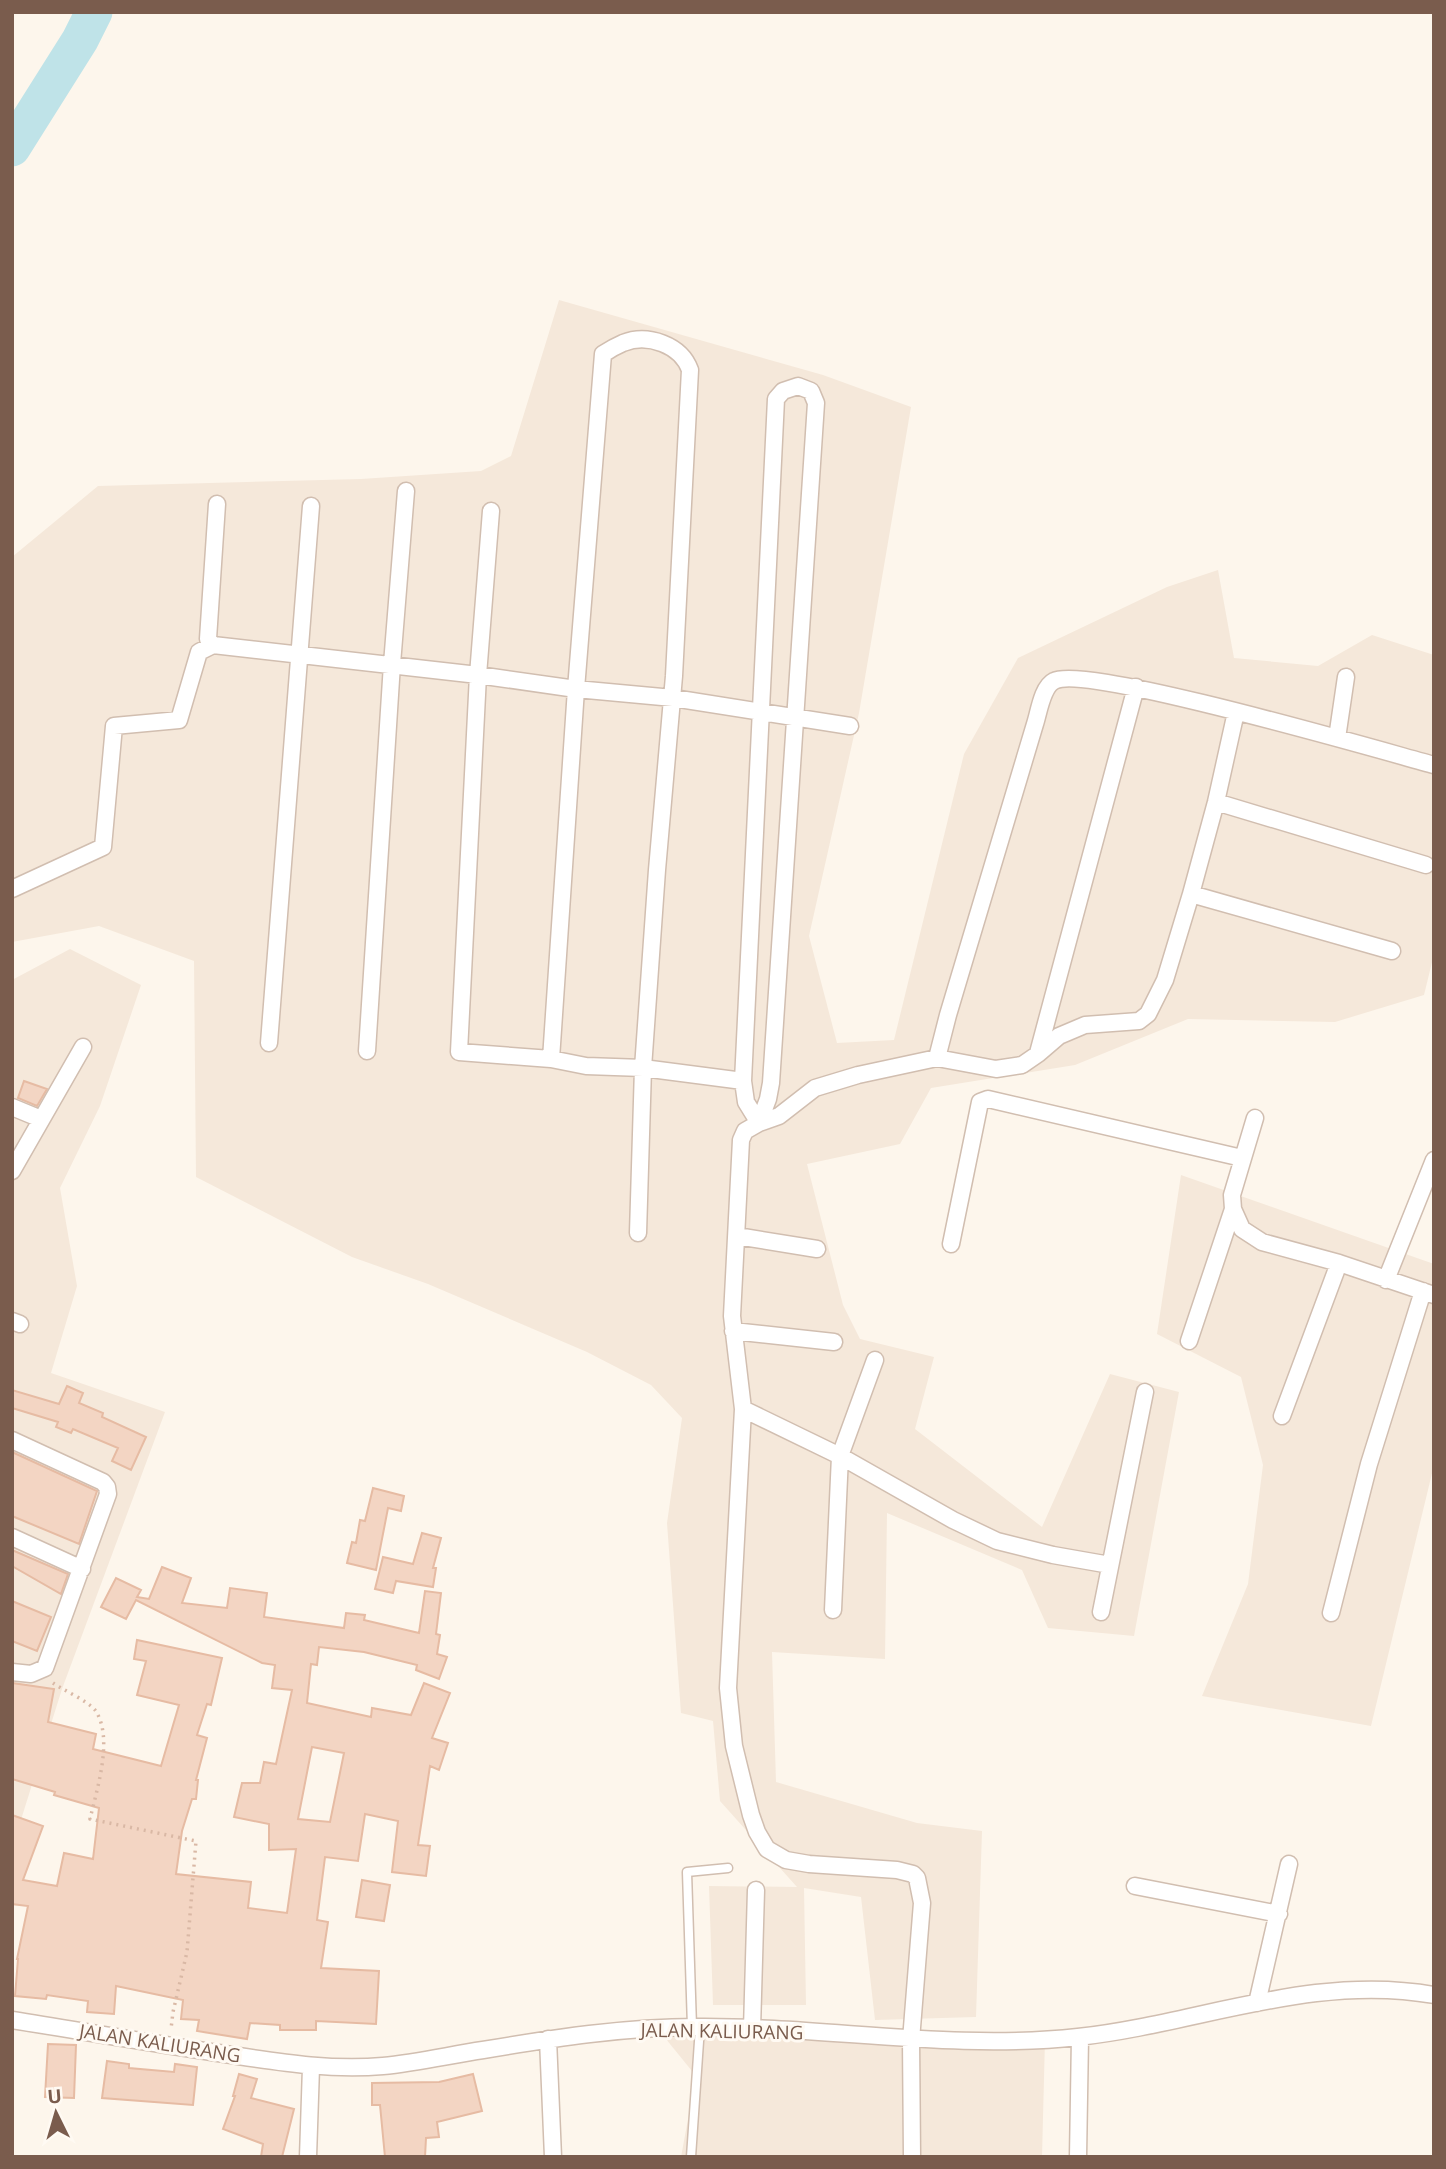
<svg xmlns="http://www.w3.org/2000/svg" width="1446" height="2169" font-family="'Open Sans',sans-serif">
  <style>
    .residential { fill: #f5e8da }
    .lines { fill: none; stroke-linecap: round; stroke-linejoin: round }
    .river { stroke: #bfe3e8; stroke-width: 37 }
    .building { fill: #f3d5c3; stroke: #e6bba3; stroke-width: 2; fill-rule: evenodd }
    .lane-casing { stroke: #d1beb0; stroke-width: 11 }
    .street-casing { stroke: #d1beb0; stroke-width: 19 }
    .path { stroke: #d9b8a5; stroke-width: 3.5; stroke-dasharray: 2 5; stroke-linecap: butt }
    .lane { stroke: #fff; stroke-width: 8 }
    .street { stroke: #fff; stroke-width: 16 }
    .labels { text-anchor: middle; dominant-baseline: central; stroke-width: 6; stroke-linejoin: round; paint-order: stroke }
    .street-label { font-size: 19px; fill: #7a5c4d; stroke: #fffaf3 }
  </style>
  <rect width="100%" height="100%" fill="#fdf6ec"/>
  <path class="residential" d="M 559,300 L 823,375 L 911,407 L 859,713 L 809,936 L 837,1043 L 894,1040 L 964,754 L 1018,658 L 1167,587 L 1218,570 L 1234,658 L 1318,666 L 1372,635 L 1434,655 L 1434,954 L 1424,995 L 1335,1022 L 1188,1019 L 1075,1065 L 931,1088 L 900,1144 L 807,1164 L 843,1305 L 860,1339 L 934,1357 L 915,1429 L 1042,1527 L 1110,1374 L 1179,1392 L 1134,1636 L 1048,1628 L 1022,1570 L 887,1513 L 885,1659 L 772,1652 L 776,1782 L 917,1823 L 982,1831 L 976,2017 L 875,2020 L 861,1897 L 804,1888 L 806,2005 L 713,2005 L 709,1886 L 797,1887 L 720,1801 L 713,1721 L 681,1713 L 667,1523 L 682,1418 L 651,1385 L 587,1352 L 428,1284 L 352,1257 L 196,1177 L 194,961 L 99,926 L 12,942 L 12,557 L 98,486 L 361,479 L 481,471 L 511,456 Z
    M 70,949 L 141,985 L 100,1106 L 60,1188 L 77,1286 L 51,1373 L 165,1412 L 62,1689 L 14,1842 L 12,1841 L 12,980 Z
    M 1181,1175 L 1434,1264 L 1434,1465 L 1371,1726 L 1202,1696 L 1248,1584 L 1263,1465 L 1241,1377 L 1157,1334 Z
    M 657,2028 L 1045,2039 L 1042,2157 L 681,2157 L 696,2076 Z"/>
  <g class="lines">
    <path class="river" d="M 12,148 L 80,40 L 94,12"/>
  </g>
  <path class="building" d="M 24,1081 L 47,1089 L 37,1106 L 18,1098 Z
    M 67,1386 L 83,1393 L 79,1403 L 103,1413 L 102,1417 L 146,1437 L 131,1470 L 112,1461 L 118,1448 L 73,1429 L 71,1433 L 56,1427 L 58,1422 L 12,1408 L 12,1390 L 59,1404 Z
    M 12,1452 L 97,1491 L 79,1544 L 12,1516 Z
    M 373,1488 L 404,1496 L 401,1511 L 388,1508 L 376,1570 L 347,1563 L 352,1542 L 356,1543 L 360,1520 L 365,1521 Z
    M 422,1533 L 441,1538 L 433,1568 L 436,1568 L 433,1587 L 396,1581 L 393,1593 L 375,1589 L 383,1557 L 413,1564 Z
    M 12,1550 L 68,1574 L 61,1594 L 12,1566 Z
    M 162,1567 L 191,1578 L 182,1603 L 227,1608 L 230,1588 L 267,1593 L 264,1617 L 344,1628 L 346,1613 L 365,1615 L 364,1620 L 419,1633 L 425,1591 L 441,1593 L 436,1634 L 440,1635 L 437,1654 L 447,1657 L 439,1679 L 416,1670 L 417,1665 L 364,1652 L 319,1647 L 317,1665 L 311,1664 L 307,1703 L 371,1717 L 372,1708 L 411,1715 L 424,1683 L 450,1693 L 432,1738 L 448,1743 L 439,1770 L 430,1766 L 418,1845 L 430,1846 L 426,1876 L 392,1872 L 398,1821 L 365,1814 L 358,1861 L 325,1857 L 317,1920 L 328,1922 L 321,1968 L 379,1971 L 376,2024 L 316,2021 L 316,2030 L 280,2030 L 280,2025 L 250,2023 L 247,2039 L 197,2031 L 199,2020 L 181,2019 L 183,2000 L 116,1986 L 114,2014 L 87,2012 L 88,2001 L 47,1995 L 46,1999 L 15,1996 L 18,1959 L 17,1959 L 28,1906 L 12,1904 L 12,1815 L 43,1826 L 23,1880 L 57,1886 L 64,1853 L 93,1859 L 99,1808 L 54,1795 L 55,1792 L 12,1779 L 12,1683 L 54,1689 L 48,1722 L 96,1734 L 93,1749 L 161,1766 L 179,1705 L 137,1695 L 146,1661 L 134,1659 L 137,1640 L 222,1658 L 211,1705 L 207,1704 L 197,1735 L 207,1738 L 196,1780 L 198,1780 L 196,1799 L 192,1799 L 182,1831 L 176,1874 L 251,1882 L 248,1908 L 287,1913 L 296,1849 L 269,1850 L 269,1824 L 234,1817 L 242,1783 L 260,1783 L 264,1762 L 276,1764 L 292,1690 L 272,1688 L 275,1665 L 262,1663 L 136,1600 L 126,1619 L 101,1607 L 116,1578 L 141,1590 L 137,1597 L 149,1599 ZM 312,1747 L 344,1753 L 330,1822 L 298,1819 Z
    M 12,1601 L 51,1617 L 37,1651 L 12,1641 Z
    M 362,1880 L 390,1885 L 384,1921 L 356,1917 Z
    M 48,2044 L 76,2045 L 74,2098 L 45,2097 Z
    M 107,2061 L 129,2064 L 129,2068 L 174,2072 L 175,2064 L 197,2067 L 193,2105 L 102,2098 Z
    M 239,2074 L 257,2079 L 251,2098 L 294,2109 L 282,2157 L 261,2157 L 263,2144 L 223,2129 L 235,2096 L 233,2096 Z
    M 473,2074 L 482,2111 L 437,2122 L 439,2137 L 426,2138 L 425,2157 L 385,2157 L 380,2105 L 372,2105 L 372,2083 L 439,2082 Z"/>
  <g class="lines">
    <defs>
      <path id="lane" d="M 692,2027 L 687,1872 L 728,1868
        M 691,2157 L 700,2027"/>
      <path id="street" d="M 798,386 L 811,391 L 816,403 L 771,1083 L 768,1099 L 759,1123 L 746,1102 L 743,1081 L 776,399 L 783,391 Z
        M 217,504 L 208,639 L 213,645 L 478,675 L 491,511
        M 1337,738 L 1346,677
        M 1216,802 L 1426,865
        M 12,889 L 103,847 L 114,726 L 179,720 L 199,652 L 213,645
        M 1191,894 L 1392,951
        M 269,1043 L 311,506
        M 367,1051 L 392,664 L 406,491
        M 1038,1053 L 1136,687
        M 937,1058 L 948,1015 L 1035,724 C 1039,712 1042,687 1054,681 C 1085,664 1382,751 1434,765
        M 551,1059 L 576,689 L 603,354 C 609,350 616,346 623,343 C 648,333 681,345 690,370 L 674,676 L 657,870 L 643,1068 L 638,1233
        M 743,1081 L 643,1068 L 586,1066 L 551,1059 L 459,1052 L 478,675 L 576,689 L 673,698 L 850,726
        M 12,1107 L 41,1119
        M 1255,1118 L 1232,1195 L 1233,1209 L 1242,1229 L 1262,1242 L 1339,1263 L 1434,1295
        M 12,1171 L 83,1047
        M 737,1236 L 817,1249
        M 951,1244 L 980,1102 L 988,1099 L 1242,1158
        M 1386,1280 L 1434,1160
        M 12,1321 L 20,1324
        M 733,1331 L 834,1342
        M 1189,1341 L 1233,1209
        M 743,1409 L 840,1456 L 953,1520 L 997,1541 L 1053,1555 L 1110,1565
        M 1282,1416 L 1339,1263
        M 12,1440 L 103,1482 L 107,1487 L 108,1494 L 45,1668 L 31,1674 L 12,1672
        M 12,1537 L 82,1569
        M 833,1610 L 840,1456 L 875,1360
        M 1101,1612 L 1145,1392
        M 1331,1613 L 1369,1464 L 1423,1291
        M 1135,1886 L 1279,1914
        M 1257,2003 L 1289,1864
        M 12,2020 C 81,2031 150,2043 218,2053 C 273,2061 327,2071 383,2066 C 416,2063 450,2055 483,2050 C 554,2038 625,2027 697,2027 C 825,2026 951,2051 1078,2037 C 1197,2024 1313,1973 1434,1995
        M 752,2029 L 756,1890
        M 548,2039 L 553,2157
        M 308,2157 L 311,2067
        M 912,2157 L 911,2040 L 922,1903 L 917,1878 L 913,1874 L 897,1870 L 809,1864 L 786,1860 L 767,1849 L 757,1832 L 751,1815 L 734,1746 L 728,1688 L 743,1409 L 732,1316 L 741,1140 L 745,1131 L 759,1123 L 779,1116 L 815,1088 L 858,1075 L 937,1058 L 996,1069 L 1022,1065 L 1038,1054 L 1059,1036 L 1085,1025 L 1139,1021 L 1148,1014 L 1165,980 L 1191,894 L 1216,802 L 1236,712
        M 1078,2157 L 1080,2037"/>
    </defs>
    <use href="#lane" class="lane-casing"/>
    <use href="#street" class="street-casing"/>
    <path class="path" d="M 53,1683 C 63,1690 88,1701 95,1710 C 114,1737 97,1789 90,1819 L 196,1841 L 187,1952 L 173,2012 L 171,2029"/>
    <use href="#lane" class="lane"/>
    <use href="#street" class="street"/>
  </g>
  <g class="labels">
    <g class="street-label">
      <text transform="translate(722 2031) rotate(1)">JALAN KALIURANG</text>
      <text transform="translate(160 2043) rotate(9)">JALAN KALIURANG</text>
    </g>
  </g>
  <rect width="1446" height="2169" fill="none" stroke="#7a5c4d" stroke-width="28"/>
  <g transform="translate(56 2113) rotate(355)" stroke="#fffaf3" stroke-width="5" paint-order="stroke">
  <path d="M0-5L12 26L0 18L-12 26Z" fill="#7a5c4d"/>
  <text y="-10" font-size="19" font-weight="bold" text-anchor="middle" fill="#7a5c4d">U</text>
  </g>
</svg>
